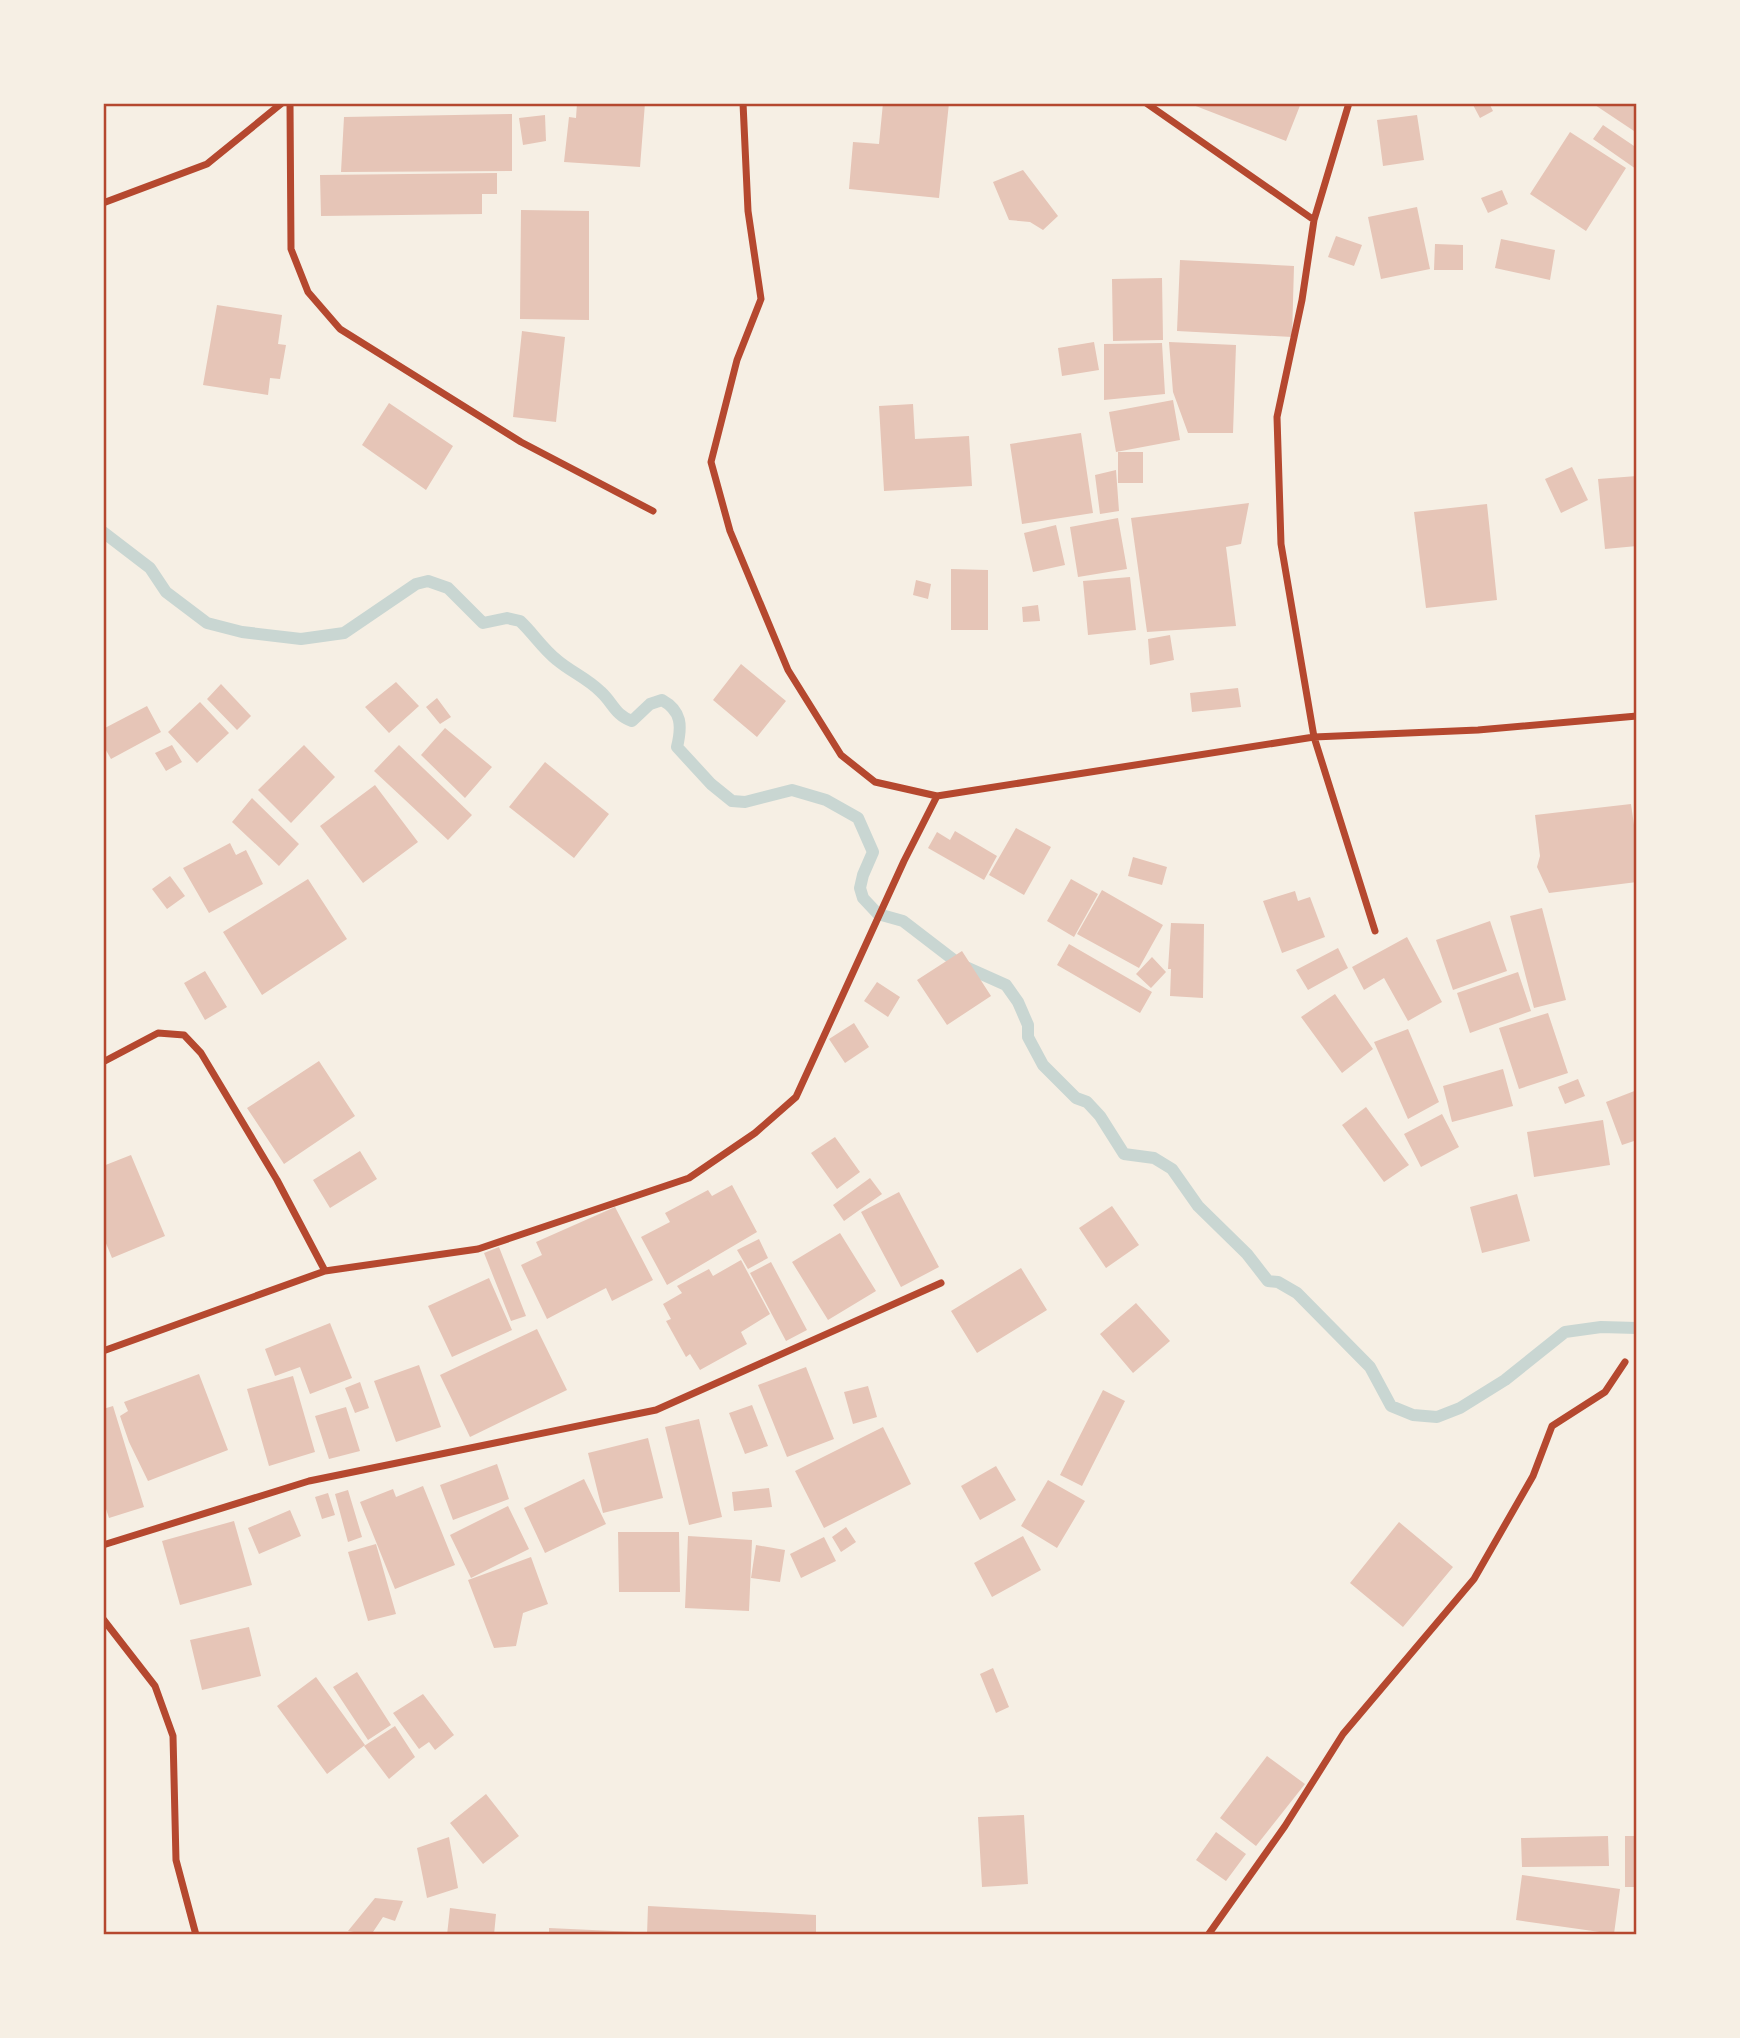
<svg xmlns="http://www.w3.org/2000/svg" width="1740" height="2038" font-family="Lato,sans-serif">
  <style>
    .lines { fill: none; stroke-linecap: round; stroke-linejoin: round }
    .stream { stroke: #c9d6d2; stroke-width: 12 }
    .building { fill: #e6c5b7 }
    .minor { stroke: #b5482f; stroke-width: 7 }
    .neatline { fill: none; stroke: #b5482f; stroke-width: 2.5 }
  </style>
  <rect width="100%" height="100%" fill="#f6efe4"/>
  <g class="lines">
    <path class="stream" d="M 103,532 L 150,568 L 166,592 L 207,623 L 242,632 L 301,639 L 344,633 L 416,584 L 428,581 L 448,588 L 483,623 L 507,618 L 520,621 C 533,633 542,648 557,660 C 571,672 587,678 601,692 C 613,703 615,715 632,721 L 650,704 L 662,700 C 682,711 682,726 677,747 L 711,784 L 732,801 L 745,802 L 792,790 L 826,800 L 858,818 L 873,852 L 863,875 L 860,888 L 863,898 L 878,914 L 903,921 L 959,964 L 1006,985 L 1018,1002 L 1028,1025 L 1028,1037 L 1043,1065 L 1076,1098 L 1087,1102 L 1100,1116 L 1124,1154 L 1154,1158 L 1172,1169 L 1198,1206 L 1247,1254 L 1268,1281 L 1278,1282 L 1297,1293 L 1370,1367 L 1391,1406 L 1413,1415 L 1437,1417 L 1460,1408 L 1505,1380 L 1565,1332 L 1601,1327 L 1637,1328"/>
  </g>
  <path class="building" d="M 577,103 L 645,103 L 640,167 L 564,162 L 569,117 L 576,118 Z
    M 883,103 L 949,103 L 939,198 L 849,189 L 853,142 L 879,144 Z
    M 1188,103 L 1301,103 L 1286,141 Z
    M 1472,103 L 1489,103 L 1493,111 L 1480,118 Z
    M 1592,103 L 1637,103 L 1637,133 Z
    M 512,114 L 512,171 L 341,172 L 344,117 Z
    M 545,115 L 546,141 L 523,145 L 519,118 Z
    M 1417,115 L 1424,160 L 1383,166 L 1377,120 Z
    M 1603,125 L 1637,148 L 1636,169 L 1593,139 Z
    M 1570,132 L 1626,168 L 1586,231 L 1530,194 Z
    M 1023,170 L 1058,216 L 1043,230 L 1030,222 L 1009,220 L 993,182 Z
    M 497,173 L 497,194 L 482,194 L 482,214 L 321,216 L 320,175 Z
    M 1502,190 L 1508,204 L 1488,213 L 1481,198 Z
    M 1417,207 L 1430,269 L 1381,279 L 1368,217 Z
    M 521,210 L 589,211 L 589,320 L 520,319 Z
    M 1336,236 L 1362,245 L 1354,266 L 1328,257 Z
    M 1501,239 L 1555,250 L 1550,280 L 1495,268 Z
    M 1435,244 L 1463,245 L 1463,270 L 1434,270 Z
    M 1180,260 L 1294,266 L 1292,337 L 1177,331 Z
    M 1162,278 L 1163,340 L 1113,341 L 1112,279 Z
    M 217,305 L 282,315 L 278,344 L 286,345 L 280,379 L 270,378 L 268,395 L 203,385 Z
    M 522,331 L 565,337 L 556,422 L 513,417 Z
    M 1094,342 L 1099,370 L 1062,376 L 1058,348 Z
    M 1169,342 L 1236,345 L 1233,433 L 1188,433 L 1173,392 Z
    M 1162,343 L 1165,394 L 1104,400 L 1104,344 Z
    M 1173,400 L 1180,440 L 1116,452 L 1109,412 Z
    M 389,403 L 453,446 L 426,490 L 362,445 Z
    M 913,404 L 915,439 L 969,436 L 972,486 L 884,491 L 879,406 Z
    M 1081,433 L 1093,513 L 1022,524 L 1010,444 Z
    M 1118,452 L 1143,452 L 1143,483 L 1118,483 Z
    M 1572,467 L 1588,500 L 1561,513 L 1545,479 Z
    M 1116,470 L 1119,511 L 1100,514 L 1095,475 Z
    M 1637,476 L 1637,546 L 1605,549 L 1598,479 Z
    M 1249,503 L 1241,544 L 1226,547 L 1236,626 L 1147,632 L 1131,518 Z
    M 1487,504 L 1497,600 L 1426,608 L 1414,512 Z
    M 1118,518 L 1127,569 L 1078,577 L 1070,527 Z
    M 1056,525 L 1065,565 L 1033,572 L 1024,533 Z
    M 951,569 L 988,570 L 988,630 L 951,630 Z
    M 1130,577 L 1136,630 L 1088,635 L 1083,581 Z
    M 916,580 L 931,584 L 928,599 L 913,595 Z
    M 1038,605 L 1040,621 L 1023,622 L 1022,607 Z
    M 1170,635 L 1174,660 L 1150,665 L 1148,639 Z
    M 741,664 L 786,701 L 757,737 L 713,700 Z
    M 396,682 L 419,706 L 389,733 L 365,707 Z
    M 221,684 L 251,716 L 237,730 L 207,699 Z
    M 1238,688 L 1241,707 L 1192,712 L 1190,693 Z
    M 437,698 L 451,717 L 440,724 L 426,707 Z
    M 200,702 L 229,733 L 197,763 L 168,732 Z
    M 147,706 L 161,732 L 111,759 L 103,745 L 106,738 L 103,729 Z
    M 445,728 L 492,767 L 465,798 L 421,755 Z
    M 172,745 L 182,762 L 166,771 L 155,753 Z
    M 304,745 L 335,777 L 291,823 L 258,790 Z
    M 399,745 L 472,815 L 448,840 L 374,771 Z
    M 545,762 L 609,814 L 574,858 L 509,807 Z
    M 375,785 L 418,842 L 363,883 L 320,826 Z
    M 252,798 L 299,844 L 279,866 L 232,822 Z
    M 1631,804 L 1637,846 L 1637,882 L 1549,893 L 1537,867 L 1540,856 L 1535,815 Z
    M 1016,828 L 1051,847 L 1024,895 L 989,875 Z
    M 955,831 L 997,856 L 984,880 L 928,848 L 937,832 L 950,840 Z
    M 230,843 L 236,855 L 246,850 L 263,884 L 209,913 L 183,868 Z
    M 1133,857 L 1167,867 L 1162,885 L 1128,876 Z
    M 170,876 L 185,896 L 167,909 L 152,889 Z
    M 308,879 L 347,939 L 262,995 L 223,932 Z
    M 1071,879 L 1098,894 L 1074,937 L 1047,921 Z
    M 1102,890 L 1163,925 L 1139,968 L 1077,934 Z
    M 1295,891 L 1298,901 L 1310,897 L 1325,937 L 1282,953 L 1263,901 Z
    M 1542,908 L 1566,1000 L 1534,1008 L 1510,916 Z
    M 1490,921 L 1507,971 L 1453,990 L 1436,940 Z
    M 1171,923 L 1204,924 L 1203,998 L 1170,996 L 1171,969 L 1168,969 Z
    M 1407,937 L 1442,1002 L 1408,1021 L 1384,978 L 1364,990 L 1352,967 Z
    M 1069,944 L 1152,992 L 1140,1013 L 1057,965 Z
    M 1338,948 L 1348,968 L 1308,990 L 1296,970 Z
    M 962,951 L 991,996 L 947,1025 L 917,980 Z
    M 1152,957 L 1166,972 L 1151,988 L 1136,974 Z
    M 205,971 L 227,1007 L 205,1020 L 184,983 Z
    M 1518,972 L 1531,1011 L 1470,1033 L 1457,993 Z
    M 877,982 L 900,997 L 888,1017 L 864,1001 Z
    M 1335,994 L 1373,1049 L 1342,1073 L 1301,1017 Z
    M 1548,1013 L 1568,1073 L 1519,1089 L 1499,1028 Z
    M 854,1023 L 869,1047 L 845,1063 L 829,1039 Z
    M 1408,1029 L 1439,1102 L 1408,1119 L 1374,1042 Z
    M 319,1061 L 355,1116 L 284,1164 L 247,1108 Z
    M 1503,1069 L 1513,1106 L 1452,1122 L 1443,1086 Z
    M 1578,1079 L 1585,1096 L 1565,1104 L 1558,1087 Z
    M 1637,1090 L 1637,1140 L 1622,1145 L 1606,1102 Z
    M 1366,1107 L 1409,1165 L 1384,1182 L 1342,1125 Z
    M 1442,1114 L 1459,1147 L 1421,1167 L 1404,1134 Z
    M 1603,1120 L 1610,1165 L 1534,1177 L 1527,1132 Z
    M 835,1137 L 860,1172 L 837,1189 L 811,1153 Z
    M 360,1151 L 377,1179 L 330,1208 L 313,1180 Z
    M 131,1155 L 165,1236 L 112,1258 L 103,1236 L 103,1166 Z
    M 870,1178 L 882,1194 L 844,1221 L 833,1205 Z
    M 732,1185 L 757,1232 L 667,1285 L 641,1237 L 670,1222 L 665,1213 L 708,1190 L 712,1196 Z
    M 899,1192 L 939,1267 L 901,1287 L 861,1212 Z
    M 1517,1194 L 1530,1241 L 1482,1253 L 1470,1207 Z
    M 1112,1206 L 1139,1245 L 1106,1268 L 1079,1228 Z
    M 615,1207 L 653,1280 L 612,1301 L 606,1288 L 547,1319 L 521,1265 L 542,1255 L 536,1242 Z
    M 840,1233 L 876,1291 L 828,1320 L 792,1262 Z
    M 759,1239 L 768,1258 L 748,1269 L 737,1250 Z
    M 499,1247 L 526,1316 L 511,1321 L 484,1253 Z
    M 741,1260 L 770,1314 L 741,1332 L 747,1344 L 700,1370 L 690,1354 L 686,1357 L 666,1321 L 671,1319 L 663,1304 L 682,1293 L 677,1286 L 709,1269 L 713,1276 Z
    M 771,1262 L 807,1330 L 786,1341 L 750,1273 Z
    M 1021,1268 L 1047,1310 L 977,1353 L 951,1311 Z
    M 489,1278 L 512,1330 L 452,1357 L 428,1306 Z
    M 1136,1303 L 1170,1341 L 1133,1373 L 1100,1334 Z
    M 330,1323 L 352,1378 L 310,1394 L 300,1367 L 275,1376 L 265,1349 Z
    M 537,1329 L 567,1390 L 470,1437 L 440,1375 Z
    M 419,1365 L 441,1427 L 396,1442 L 374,1381 Z
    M 806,1367 L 834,1439 L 787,1457 L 758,1385 Z
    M 199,1374 L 228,1450 L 148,1481 L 129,1442 L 120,1416 L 128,1411 L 124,1402 Z
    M 293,1376 L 315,1452 L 269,1466 L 247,1389 Z
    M 360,1382 L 369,1408 L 355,1413 L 345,1388 Z
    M 868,1386 L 877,1417 L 853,1424 L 844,1392 Z
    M 1103,1390 L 1125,1401 L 1082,1486 L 1060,1475 Z
    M 752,1405 L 768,1446 L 745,1454 L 729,1413 Z
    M 113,1406 L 144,1507 L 109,1518 L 103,1500 L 103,1409 Z
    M 346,1407 L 360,1451 L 329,1459 L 315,1416 Z
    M 699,1419 L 722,1517 L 689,1525 L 665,1427 Z
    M 883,1427 L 911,1484 L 824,1528 L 795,1471 Z
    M 648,1438 L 663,1498 L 603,1513 L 588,1453 Z
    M 497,1464 L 509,1499 L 453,1520 L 440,1485 Z
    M 996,1466 L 1016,1500 L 980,1520 L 961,1486 Z
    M 584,1479 L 606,1524 L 545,1553 L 524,1508 Z
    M 1048,1480 L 1085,1501 L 1057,1548 L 1021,1526 Z
    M 423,1486 L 455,1565 L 395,1589 L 360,1502 L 393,1489 L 396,1497 Z
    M 769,1488 L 772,1507 L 734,1511 L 732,1492 Z
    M 348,1490 L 362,1537 L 348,1542 L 335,1494 Z
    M 328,1493 L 335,1515 L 322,1519 L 315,1497 Z
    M 508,1506 L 529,1549 L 471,1578 L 450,1535 Z
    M 290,1510 L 301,1536 L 259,1554 L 248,1528 Z
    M 234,1521 L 252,1585 L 180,1605 L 162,1541 Z
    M 1399,1522 L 1453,1567 L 1403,1627 L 1350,1583 Z
    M 846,1527 L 856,1542 L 841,1552 L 832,1537 Z
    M 618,1532 L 679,1532 L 680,1592 L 619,1592 Z
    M 688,1536 L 752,1540 L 749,1611 L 685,1608 Z
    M 1023,1536 L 1041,1570 L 992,1597 L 974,1563 Z
    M 824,1537 L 836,1561 L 801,1578 L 790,1554 Z
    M 376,1544 L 396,1614 L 368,1621 L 348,1552 Z
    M 756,1545 L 785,1550 L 780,1582 L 751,1578 Z
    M 531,1557 L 548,1604 L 523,1613 L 516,1646 L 494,1648 L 468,1580 Z
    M 249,1627 L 261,1676 L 202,1690 L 190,1640 Z
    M 993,1668 L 1009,1707 L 996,1713 L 980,1674 Z
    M 357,1672 L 391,1725 L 368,1740 L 333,1687 Z
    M 316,1677 L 365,1745 L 327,1774 L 277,1706 Z
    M 423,1694 L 454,1735 L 435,1750 L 429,1742 L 419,1749 L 393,1713 Z
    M 395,1726 L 415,1757 L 389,1779 L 364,1746 Z
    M 1267,1756 L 1305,1784 L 1256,1846 L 1220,1818 Z
    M 486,1794 L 519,1836 L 483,1864 L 450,1823 Z
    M 1024,1815 L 1028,1884 L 982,1887 L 978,1817 Z
    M 1216,1832 L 1246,1854 L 1226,1881 L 1196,1860 Z
    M 1608,1836 L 1609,1866 L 1522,1867 L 1521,1838 Z
    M 1625,1836 L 1637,1836 L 1637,1887 L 1625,1887 Z
    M 449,1837 L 458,1888 L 427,1898 L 417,1848 Z
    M 1522,1875 L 1620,1889 L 1614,1934 L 1516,1920 Z
    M 375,1898 L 403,1901 L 395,1921 L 383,1917 L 371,1935 L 348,1931 Z
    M 648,1906 L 816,1915 L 816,1935 L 647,1935 Z
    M 450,1908 L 496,1914 L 494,1935 L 447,1935 Z
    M 549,1928 L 635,1932 L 635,1935 L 549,1935 Z"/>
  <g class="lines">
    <path class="minor" d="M 290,103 L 291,249 L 308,292 L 340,329 L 521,442 L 653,511
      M 743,103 L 748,211 L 761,299 L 737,360 L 711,462 L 730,531 L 788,670 L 841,755 L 875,782 L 937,796 L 1314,737 L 1478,730 L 1637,716
      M 1146,103 L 1314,220 L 1302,300 L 1277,417 L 1281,544 L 1314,737 L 1375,931
      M 103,203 L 207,164 L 282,103
      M 1314,220 L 1349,103
      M 103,1062 L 158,1033 L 184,1035 L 201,1053 L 277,1180 L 325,1271
      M 103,1351 L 325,1271 L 478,1249 L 689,1178 L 755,1133 L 796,1097 L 904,861 L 937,796
      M 103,1545 L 309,1481 L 656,1410 L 941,1283
      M 103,1619 L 155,1686 L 173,1736 L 176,1860 L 196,1935
      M 1208,1935 L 1285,1826 L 1343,1734 L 1474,1579 L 1533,1476 L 1552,1426 L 1605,1392 L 1625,1362"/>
  </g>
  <rect width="1740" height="2038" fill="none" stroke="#f6efe4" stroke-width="210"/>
  <rect x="105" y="105" width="1530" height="1828" class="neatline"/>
</svg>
